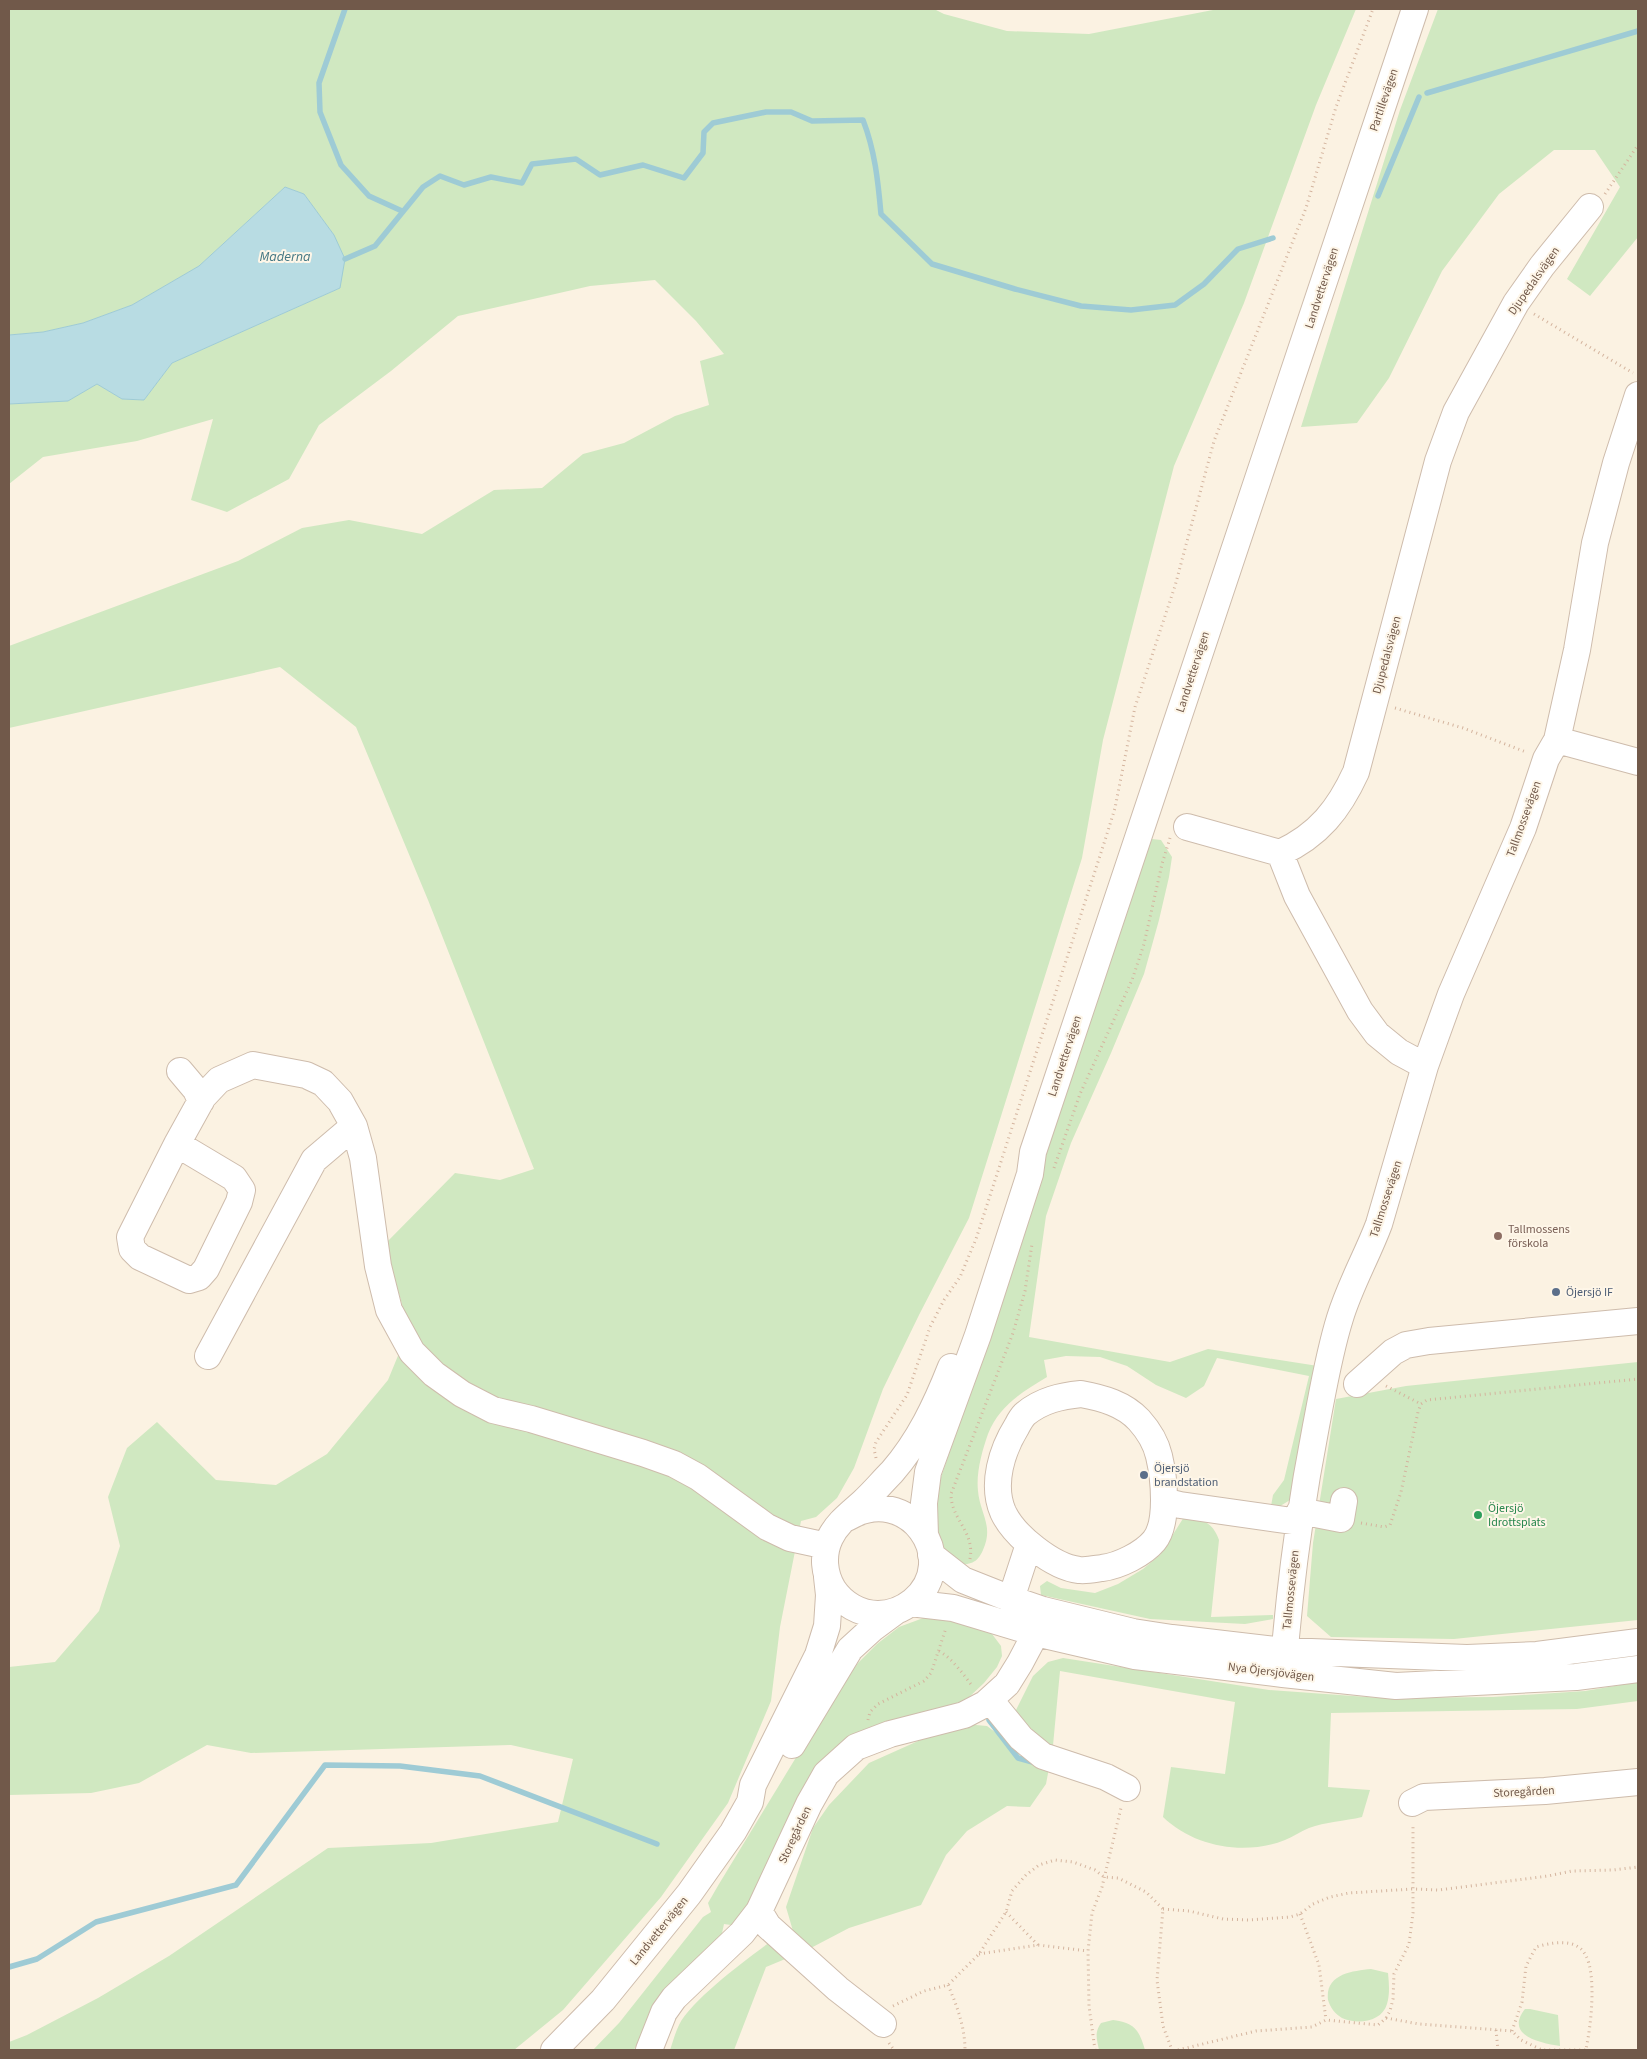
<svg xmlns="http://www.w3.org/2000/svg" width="1647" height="2059" font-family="'Source Sans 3',sans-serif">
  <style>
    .green { fill: #d0e8c1 }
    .water { fill: #b8dce3; stroke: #9ecbd5 }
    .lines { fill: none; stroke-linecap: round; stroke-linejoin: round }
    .stream { stroke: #9ecbd5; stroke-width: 5.5 }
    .minor-casing { stroke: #cebcac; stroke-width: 28 }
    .path { stroke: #d4b49e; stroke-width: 3; stroke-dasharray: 1 4; stroke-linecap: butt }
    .minor { stroke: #fff; stroke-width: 26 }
    .education-dot { fill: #8d6e63; stroke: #fef6e8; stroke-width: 2 }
    .service-dot { fill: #5c6f8a; stroke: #fef6e8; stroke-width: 2 }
    .leisure-dot { fill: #2e9e5b; stroke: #fef6e8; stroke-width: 2 }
    .labels { text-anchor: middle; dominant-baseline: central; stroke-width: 4; stroke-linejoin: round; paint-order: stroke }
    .street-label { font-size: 12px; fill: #71594a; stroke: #fef6e8 }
    .education-label { font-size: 12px; fill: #785e54; stroke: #fef6e8; text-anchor: start }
    .service-label { font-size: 12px; fill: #4e5e75; stroke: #fef6e8; text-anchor: start }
    .leisure-label { font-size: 12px; fill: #27864d; stroke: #fef6e8; text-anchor: start }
    .water-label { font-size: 14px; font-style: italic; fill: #457884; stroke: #fef6e8 }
  </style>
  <rect width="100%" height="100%" fill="#fbf2e2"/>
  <path class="green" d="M 9,9 L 934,9 L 944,14 L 1007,31 L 1089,34 L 1218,9 L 1356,9 L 1316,105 L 1244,303 L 1174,466 L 1103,740 L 1082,858 L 969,1218 L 919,1315 L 883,1389 L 854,1468 L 837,1498 L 816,1517 L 801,1521 L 780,1627 L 771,1701 L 728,1803 L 661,1897 L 563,2010 L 514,2050 L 9,2050 L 9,2042 L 27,2035 L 98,1998 L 169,1956 L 328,1848 L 431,1843 L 558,1822 L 573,1759 L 511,1745 L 251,1753 L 207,1745 L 139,1783 L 91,1793 L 9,1795 L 9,1667 L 55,1662 L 99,1611 L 120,1546 L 108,1497 L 127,1448 L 157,1422 L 216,1480 L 276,1485 L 327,1454 L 388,1380 L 409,1329 L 385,1244 L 455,1173 L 500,1180 L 534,1169 L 428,900 L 356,727 L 280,667 L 9,728 L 9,646 L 238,561 L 302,528 L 349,520 L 422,534 L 494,490 L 542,488 L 583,454 L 624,443 L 675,416 L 709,405 L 700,361 L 724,354 L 696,321 L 655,280 L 590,286 L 458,316 L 391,371 L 319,425 L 289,479 L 227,512 L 191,500 L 213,419 L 137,441 L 43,457 L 9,484 L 9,404 L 68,401 L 97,384 L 122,399 L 144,400 L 172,363 L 340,288 L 334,235 L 304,194 L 285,187 L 199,266 L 132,305 L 83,323 L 43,332 L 9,335 Z
    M 1438,9 L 1638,9 L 1638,237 L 1590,296 L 1567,279 L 1620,187 L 1595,150 L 1554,150 L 1499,194 L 1442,271 L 1389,378 L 1357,423 L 1301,427 L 1400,110 Z
    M 1152,839 L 1161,840 L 1172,857 L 1169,877 L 1159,920 L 1144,974 L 1111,1053 L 1071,1143 L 1046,1216 L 1029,1337 L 1170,1362 L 1208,1349 L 1318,1366 L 1290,1500 L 1277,1508 L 1271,1506 L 1273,1495 L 1284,1480 L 1309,1376 L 1217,1358 L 1204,1386 L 1186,1398 L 1156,1385 L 1127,1366 L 1100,1357 L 1066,1356 L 1044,1360 L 1047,1377 C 1022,1392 999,1406 988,1434 C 982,1451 976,1473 978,1491 C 980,1514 994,1526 983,1550 C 977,1564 970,1564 956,1565 L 940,1551 L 932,1504 L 963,1412 L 1074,1056 Z
    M 1638,1362 L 1638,1620 L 1454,1639 L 1331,1637 L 1307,1616 L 1313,1543 L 1336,1399 L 1406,1386 Z
    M 1184,1517 C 1203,1520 1212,1521 1219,1540 L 1211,1617 L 1273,1615 L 1273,1619 L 1245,1624 L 1150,1619 L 1041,1595 L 1040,1586 L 1047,1581 L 1061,1588 L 1095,1593 L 1118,1584 L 1143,1569 L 1160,1555 Z
    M 926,1617 L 959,1618 L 989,1630 L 1001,1646 L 1002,1656 L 997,1667 L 984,1683 L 966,1700 L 941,1710 L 875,1726 L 857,1733 L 754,1892 L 739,1919 L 731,1925 L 724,1924 L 721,1938 L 650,2018 L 634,2050 L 593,2050 L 619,2023 L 703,1917 L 711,1912 L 708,1903 L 719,1884 L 834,1695 L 858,1663 L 877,1644 L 899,1627 Z
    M 1063,1658 L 1269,1690 L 1381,1698 L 1493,1697 L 1585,1691 L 1638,1682 L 1638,1701 L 1577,1709 L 1331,1713 L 1328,1787 L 1370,1790 L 1362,1817 C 1345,1821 1325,1822 1309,1828 C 1301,1831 1293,1837 1285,1840 C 1245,1856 1194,1847 1163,1817 L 1171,1767 L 1225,1774 L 1235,1702 L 1060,1671 L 1052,1756 L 1017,1721 L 1016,1710 L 1033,1676 L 1048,1662 Z
    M 965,1724 L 987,1726 L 999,1735 L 1018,1759 L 1049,1768 L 1046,1784 L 1030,1807 L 1007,1806 L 967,1831 L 946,1855 L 921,1905 L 849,1928 L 807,1950 L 766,1967 L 734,2050 L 670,2050 C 673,2042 675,2033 679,2025 C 691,2000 747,1959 770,1942 L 782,1946 L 793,1931 L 786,1907 L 813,1828 L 829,1805 L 869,1763 L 927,1737 Z
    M 1371,1969 L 1388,1973 C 1389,1983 1390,1994 1387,2004 C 1382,2022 1357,2025 1342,2018 C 1335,2014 1330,2007 1328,2000 C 1325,1974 1352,1971 1371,1969 Z
    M 1525,2009 L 1530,2009 L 1558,2015 L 1560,2046 C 1541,2043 1504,2036 1525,2009 Z
    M 1113,2020 C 1134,2023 1139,2029 1145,2050 L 1099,2050 C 1097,2039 1094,2033 1101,2023 Z"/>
  <path class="water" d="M 285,187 L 304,194 L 334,235 L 345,259 L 340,288 L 172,363 L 144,400 L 122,399 L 97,384 L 68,401 L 9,404 L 9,335 L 43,332 L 83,323 L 132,305 L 199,266 Z"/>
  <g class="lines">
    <path class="stream" d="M 345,9 L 319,83 L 320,112 L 341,165 L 369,196 L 402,211
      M 1427,93 L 1638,31
      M 1378,196 L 1419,97
      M 345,259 L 375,246 L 423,187 L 440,176 L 464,185 L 491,177 L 522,183 L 532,164 L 576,159 L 600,175 L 643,165 L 684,178 L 703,153 L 704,132 L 713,123 L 766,112 L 791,112 L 812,121 L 863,120 C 875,151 878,181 881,214 L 932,264 L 1015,289 L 1081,306 L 1131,310 L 1175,305 L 1204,284 L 1238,249 L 1273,238
      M 989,1720 L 1018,1758 L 1036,1763
      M 9,1967 L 37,1959 L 96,1922 L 236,1885 L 325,1765 L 400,1766 L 480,1776 L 657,1844"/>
    <defs>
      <path id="minor" d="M 1557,740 L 1638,762
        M 1187,827 L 1280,853
        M 1425,1066 L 1399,1052 L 1377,1034 L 1360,1011 L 1297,896 L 1280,853 C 1319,835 1339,809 1356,772 L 1438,461 L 1456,412 L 1516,303 L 1542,266 L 1590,207
        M 180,1071 L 196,1090 L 201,1101
        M 177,1144 L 234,1178 L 242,1190 L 239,1202 L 206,1269 L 199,1277 L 189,1280 L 140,1257 L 132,1249 L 130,1237 L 177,1144 L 203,1097 L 219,1080 L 253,1065 L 306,1075 L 323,1083 L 340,1101 L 354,1126 L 363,1158 L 378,1266 L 389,1310 L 412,1352 L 434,1374 L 462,1394 L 493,1410 L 531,1419 L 643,1453 L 674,1464 L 698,1477 L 767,1527 L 790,1538 L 827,1546
        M 208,1356 L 314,1160 L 354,1126
        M 1357,1384 L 1393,1352 L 1406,1345 L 1429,1341 L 1638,1321
        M 1081,1394 C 1103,1398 1124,1404 1139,1420 C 1148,1430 1156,1443 1159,1456 C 1164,1477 1169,1523 1154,1541 C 1143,1554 1119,1566 1102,1568 C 1095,1569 1086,1571 1079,1570 C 1053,1567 1014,1536 1003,1512 C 991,1484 1002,1450 1017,1426 C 1019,1422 1022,1417 1025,1414 C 1042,1400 1061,1396 1081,1394 Z
        M 1164,1501 L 1180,1505 L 1299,1522
        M 1300,1511 L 1341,1519 L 1344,1501
        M 847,1518 C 908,1481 962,1560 913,1601 C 903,1609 891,1614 878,1614 C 860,1614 843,1604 833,1589 C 824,1574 822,1555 830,1538 C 837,1523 851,1513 863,1502 C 873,1493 882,1482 892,1472 C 919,1441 936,1405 951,1367
        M 925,1536 L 924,1503 L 928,1472 L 978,1335 L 1030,1174 L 1033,1152 L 1415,9
        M 931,1555 L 963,1580 L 1011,1599 L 1043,1610 L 1133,1632 L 1172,1638 L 1285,1651 L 1467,1658 L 1537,1655 L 1638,1642
        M 1011,1599 L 1029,1544
        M 910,1603 L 953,1608 L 1036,1633 L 1135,1656 L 1283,1674 L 1396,1686 L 1576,1677 L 1638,1669
        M 1283,1674 C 1289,1591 1300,1508 1316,1426 C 1323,1390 1329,1353 1340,1318 C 1350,1285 1367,1256 1379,1224 L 1425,1066 L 1451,994 L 1523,828 L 1546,759 L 1557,740 L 1577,650 L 1595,543 L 1616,463 L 1638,395
        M 990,1700 L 1021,1738 L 1043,1756 L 1106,1777 L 1127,1788
        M 792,1745 L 850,1649 L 873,1628 L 896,1611
        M 1412,1803 L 1424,1797 L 1545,1791 L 1638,1782
        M 759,1911 L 768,1926 L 838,1989 L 883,2024
        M 554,2050 L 603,2000 L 689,1894 L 733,1832 L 750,1802 L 753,1785 L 818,1655 L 827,1626 L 829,1595 L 827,1577
        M 649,2050 L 664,2012 L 674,1998 L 742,1933 L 759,1911 L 809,1804 L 826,1774 L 856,1747 L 890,1734 L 964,1715 L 985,1704 L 1007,1684 L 1020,1663 L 1036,1633 L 1041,1618"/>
    </defs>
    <use href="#minor" class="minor-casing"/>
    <path class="path" d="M 1605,194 L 1638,145
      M 1534,314 L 1633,373
      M 1395,708 L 1463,728 L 1526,752
      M 1054,1168 L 1080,1094 L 1132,980 L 1144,944 L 1162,864 L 1170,838
      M 1386,1386 L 1421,1404
      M 876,1458 L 874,1449 L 876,1442 L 907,1395 L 930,1327 L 944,1300 L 960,1277 L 976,1239 L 1107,834 L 1115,808 L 1135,707 L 1175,586 L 1214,441 L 1306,208 L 1336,107 L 1373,9
      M 1361,1523 L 1384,1527 L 1390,1525 L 1401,1492 L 1418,1412 L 1421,1404 L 1427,1400 L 1638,1379
      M 970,1559 C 975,1531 951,1520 951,1494 L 1013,1333 L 1025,1291 L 1032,1244
      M 939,1651 C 953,1659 963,1674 973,1687
      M 868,1720 L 870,1712 L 878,1704 L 924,1681 L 931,1673 L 946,1628
      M 1163,1909 L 1189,1911 L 1223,1919 L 1249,1920 L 1290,1917 L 1300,1914 L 1313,1904 L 1330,1897 L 1349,1893 L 1413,1889 L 1439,1890 L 1548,1876 L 1572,1871 L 1613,1870 L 1638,1867
      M 1006,1912 L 1038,1945
      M 1300,1914 L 1319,1965 L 1326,2020
      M 979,1954 L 1038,1945 L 1088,1951
      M 948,1985 C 957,2006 965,2027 965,2050
      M 893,2006 L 924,1991 L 948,1985 L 979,1954 L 1006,1912 L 1012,1891 L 1026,1875 L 1039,1865 L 1055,1860 L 1073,1862 L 1095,1870 L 1104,1877 L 1118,1878 L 1146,1892 L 1163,1909 L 1157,1980 L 1163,2026 L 1172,2050
      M 1386,2018 L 1419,2024 L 1512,2031 L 1521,2040 L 1542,2050 L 1589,2050
      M 1496,2030 L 1498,2050
      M 1512,2031 L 1522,2002 L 1526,1966 L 1536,1947 C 1550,1943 1575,1937 1585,1954 C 1597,1974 1591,2026 1586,2049
      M 889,2043 L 894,2050
      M 1095,2050 L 1089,2006 L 1088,1951 L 1092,1913 L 1102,1887 L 1121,1808
      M 1178,2050 L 1256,2031 L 1312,2027 L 1326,2020 L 1378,2025 L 1386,2018 L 1390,2011 L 1393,1999 L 1394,1974 L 1409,1944 L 1413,1913 L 1413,1824"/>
    <use href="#minor" class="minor"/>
  </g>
  <circle class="education-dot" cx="1498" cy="1236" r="5"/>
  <g class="service-dot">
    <circle cx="1556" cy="1292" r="5"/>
    <circle cx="1144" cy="1475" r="5"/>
  </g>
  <circle class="leisure-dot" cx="1478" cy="1515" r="5"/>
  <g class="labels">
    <g class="street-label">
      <text transform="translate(1384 100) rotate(-71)">Partillevägen</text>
      <text transform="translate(1534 281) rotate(-55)">Djupedalsvägen</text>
      <text transform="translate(1322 288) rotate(-72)">Landvettervägen</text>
      <text transform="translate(1387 655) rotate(-75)">Djupedalsvägen</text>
      <text transform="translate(1193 672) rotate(-72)">Landvettervägen</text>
      <text transform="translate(1524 819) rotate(-70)">Tallmossevägen</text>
      <text transform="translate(1065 1056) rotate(-72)">Landvettervägen</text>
      <text transform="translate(1386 1199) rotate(-72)">Tallmossevägen</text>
      <text transform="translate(1291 1590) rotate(-84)">Tallmossevägen</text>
      <text transform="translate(1271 1672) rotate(7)">Nya Öjersjövägen</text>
      <text transform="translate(1524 1792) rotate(-3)">Storegården</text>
      <text transform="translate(795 1835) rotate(-65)">Storegården</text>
      <text transform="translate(659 1931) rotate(-51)">Landvettervägen</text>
    </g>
    <g class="education-label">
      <text x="1508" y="1229">Tallmossens<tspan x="1508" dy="14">förskola</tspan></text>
    </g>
    <g class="service-label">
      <text x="1566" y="1292">Öjersjö IF</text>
      <text x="1154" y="1468">Öjersjö<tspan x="1154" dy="14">brandstation</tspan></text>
    </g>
    <g class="leisure-label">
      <text x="1488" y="1508">Öjersjö<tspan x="1488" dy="14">Idrottsplats</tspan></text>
    </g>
    <g class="water-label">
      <text x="285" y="257">Maderna</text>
    </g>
  </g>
  <rect width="1647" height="2059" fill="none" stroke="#71594a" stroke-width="20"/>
</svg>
